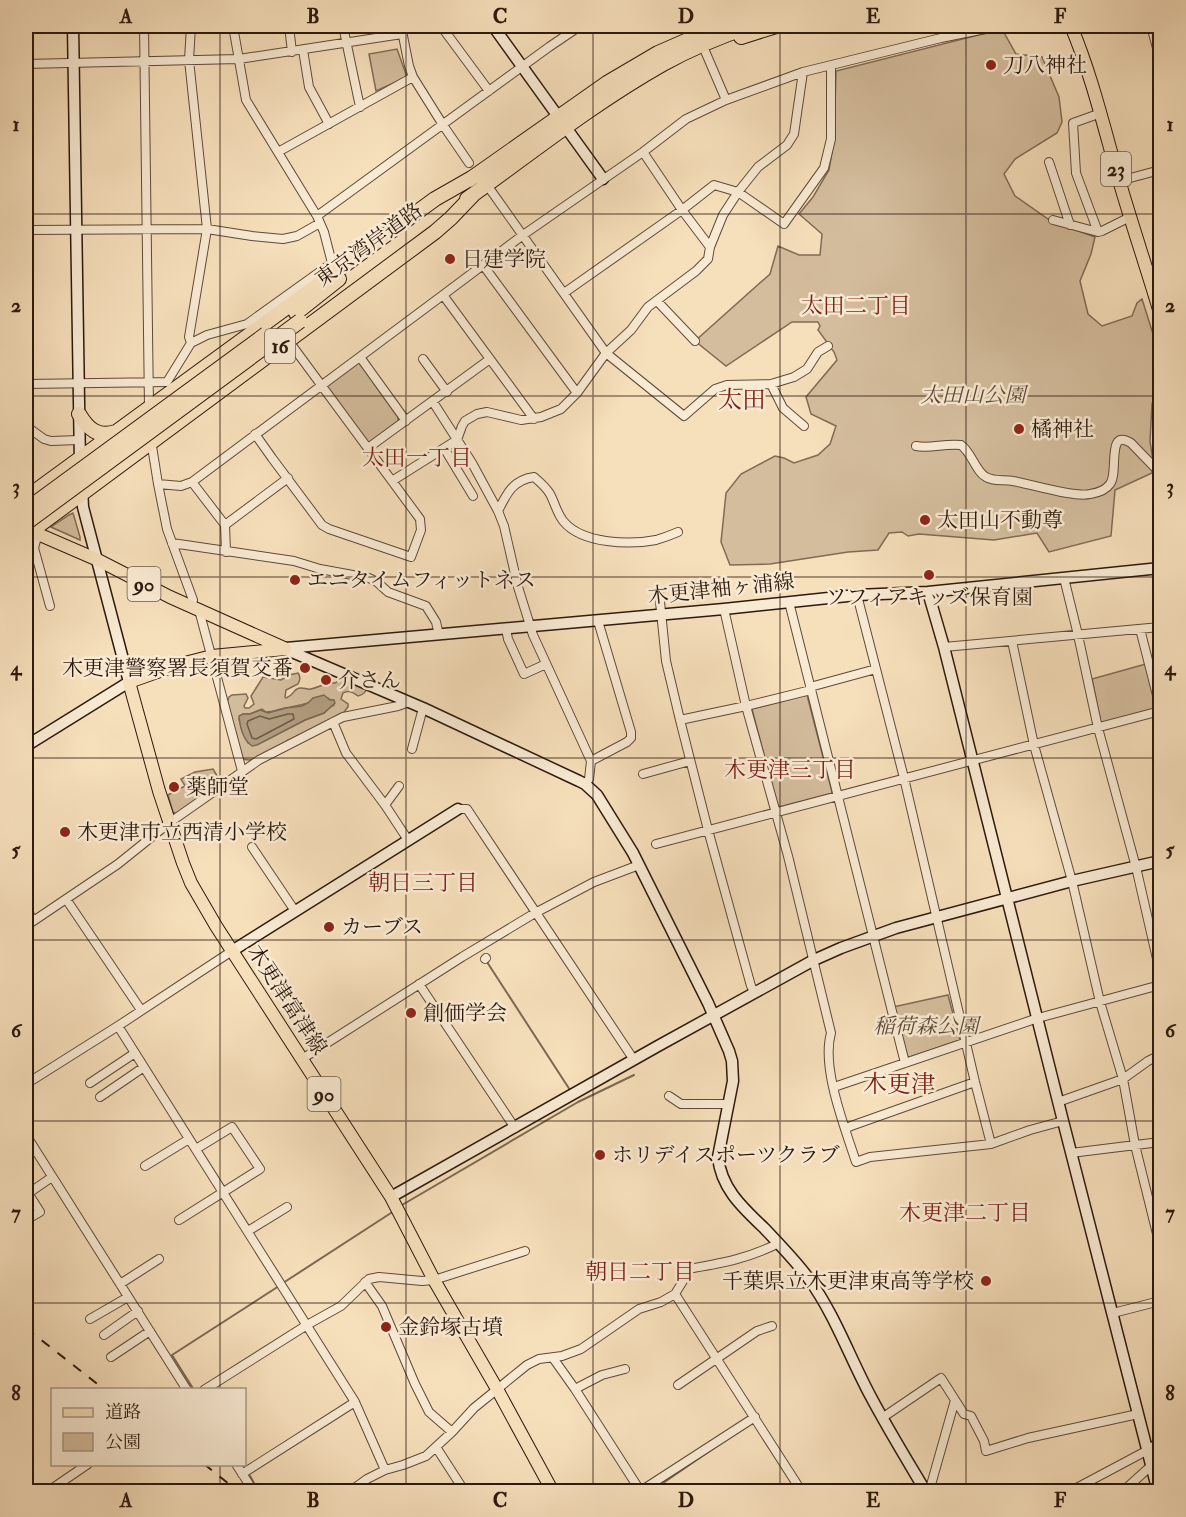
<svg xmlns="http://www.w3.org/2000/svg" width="1186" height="1517" font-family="'IM FELL Double Pica','Noto Serif JP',serif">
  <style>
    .green { fill: #d4bd9d; stroke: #806b55; stroke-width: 1.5; fill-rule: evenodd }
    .water { fill: #b19c80; stroke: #7c6852; stroke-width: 1.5 }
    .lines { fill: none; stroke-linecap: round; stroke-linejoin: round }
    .shore { stroke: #6e5a46; stroke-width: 1.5 }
    .stream { stroke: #7c6852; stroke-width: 2 }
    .street-casing { stroke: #5e4a38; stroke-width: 10 }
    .secondary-casing { stroke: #2c190d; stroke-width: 13 }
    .primary-casing { stroke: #2c190d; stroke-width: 14 }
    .highway-casing { stroke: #2c190d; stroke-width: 16 }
    .street { stroke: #f9ead3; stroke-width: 8 }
    .secondary { stroke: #f9ead3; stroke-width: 10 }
    .primary { stroke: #f6dfbb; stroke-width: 12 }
    .highway { stroke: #f6dfbb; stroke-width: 14 }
    .rail { stroke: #2c190d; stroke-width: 2; stroke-dasharray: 10 10; stroke-linecap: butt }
    .highway-bridge-casing { stroke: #2c190d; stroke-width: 16; stroke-linecap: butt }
    .highway-bridge { stroke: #f6dfbb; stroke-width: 14 }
    .grid { fill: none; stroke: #2c190d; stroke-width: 1.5; stroke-opacity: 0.55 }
    .poi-dot { fill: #8f2418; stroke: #f9ead3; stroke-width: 2 }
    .labels { text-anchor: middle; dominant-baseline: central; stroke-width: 5; stroke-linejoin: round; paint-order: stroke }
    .shield { fill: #f9ead3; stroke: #6a5848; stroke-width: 1.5 }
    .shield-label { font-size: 20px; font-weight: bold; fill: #2c190d }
    .poi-label { font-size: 21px; fill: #2c190d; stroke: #f9ead3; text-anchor: start }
    .street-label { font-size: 21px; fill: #2c190d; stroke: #f9ead3 }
    .park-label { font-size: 21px; font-style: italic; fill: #5e4a38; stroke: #f9ead3 }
    .neighbourhood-label { font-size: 22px; fill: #7a1f14; stroke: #f9ead3 }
    .quarter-label { font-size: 24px; fill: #7a1f14; stroke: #f9ead3 }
    .neatline { fill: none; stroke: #2c190d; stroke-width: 2 }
    .grid-label { font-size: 20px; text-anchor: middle; font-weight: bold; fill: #2c190d }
  </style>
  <rect width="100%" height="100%" fill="#f6dfbb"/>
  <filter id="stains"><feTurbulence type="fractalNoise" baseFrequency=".00333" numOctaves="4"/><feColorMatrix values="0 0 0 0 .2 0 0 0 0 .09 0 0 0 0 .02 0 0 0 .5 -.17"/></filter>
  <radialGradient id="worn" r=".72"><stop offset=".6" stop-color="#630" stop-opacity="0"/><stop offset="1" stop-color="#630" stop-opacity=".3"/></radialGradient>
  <path class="green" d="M 1002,29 L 1016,54 L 1042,57 L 1059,97 L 1062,122 L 1057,133 L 1015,159 L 1004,174 L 1015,196 L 1051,221 L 1095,237 L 1091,254 L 1080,281 L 1088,314 L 1102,326 L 1132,316 L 1137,303 L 1142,299 L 1160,356 L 1160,379 L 1152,404 L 1150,441 L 1153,461 L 1152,473 L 1115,490 L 1111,536 L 1049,552 L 1037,533 L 994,540 L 919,534 L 908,536 L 902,532 L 889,533 L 878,550 L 848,552 L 770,564 L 730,565 L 721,542 L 726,493 L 741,474 L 775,456 L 784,458 L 794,463 L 818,455 L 830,444 L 836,426 L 811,414 L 806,397 L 837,360 L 834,352 L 818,330 L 820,326 L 818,322 L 792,322 L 726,366 L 695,341 L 770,274 L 778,246 L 799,255 L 820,255 L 822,234 L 799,214 L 813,197 L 829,170 L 834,140 L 836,71 Z
    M 397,49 L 407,77 L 376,91 L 369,54 Z
    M 359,362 L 398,417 L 398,421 L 370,442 L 366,443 L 325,385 Z
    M 73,513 L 80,537 L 80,540 L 51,527 L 69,515 Z
    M 1146,664 L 1159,709 L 1101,724 L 1092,679 Z
    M 298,673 C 301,677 300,680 298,684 L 286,690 L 285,697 L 286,698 C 294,695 293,691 297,689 C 301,686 307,690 311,689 C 320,687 326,682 335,683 L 344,677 L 367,687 C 366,693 363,695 358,696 C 352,692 349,690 343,693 L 341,699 L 348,704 L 348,707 L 341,716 L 303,734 C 298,734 294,739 288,740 L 285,744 C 271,751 255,765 240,758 L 226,705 L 229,697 L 232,695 L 246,694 L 248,698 L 244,706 L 245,708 L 249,708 L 254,704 L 251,696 L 263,677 L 281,680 L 289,675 ZM 328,698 L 330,700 L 333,700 L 334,705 L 330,707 L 324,713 L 305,720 L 264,741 L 248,743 L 242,730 L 239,719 L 243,714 L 250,714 L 262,709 L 266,712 C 273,712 279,709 285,708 C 300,706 313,701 328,698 Z
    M 807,695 L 832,792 L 831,794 L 781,808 L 777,805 L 752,709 Z
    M 213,769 L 220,781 L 214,787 L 177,814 L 173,812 L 168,795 L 185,786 L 181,779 L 195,772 Z
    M 948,995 L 960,1040 L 907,1058 L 893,1007 Z"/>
  <path class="water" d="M 324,695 L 330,700 L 334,700 L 335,703 L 324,713 L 305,720 L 257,745 L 252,746 C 243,740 240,727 239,716 L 243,714 L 250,714 L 260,710 L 268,713 L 286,708 L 302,706 L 308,703 L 313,698 Z"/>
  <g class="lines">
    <path class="shore" d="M 288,714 L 293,714 L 294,719 L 256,739 L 252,738 L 247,724 L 248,721 L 260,716 L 269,719 Z"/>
    <path class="stream" d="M 487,962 L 570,1090
      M 402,1205 L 578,1102 L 634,1075
      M 283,1283 L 394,1211
      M 194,1390 L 172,1355 L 279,1286
      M 242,1464 L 243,1466
      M 250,1476 L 259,1492
      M 26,1483 L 33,1492
      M 650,1492 L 717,1446"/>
    <defs>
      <path id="street" d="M 144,26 L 149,407
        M 191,26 L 189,60 L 207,229 L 189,337 L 191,343
        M 233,26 L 246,100 L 317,216 L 324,232 L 333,267
        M 289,26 L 292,52
        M 343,26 L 360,107
        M 401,26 L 409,66 L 413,77 L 443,125 L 469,163
        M 441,26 L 489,91
        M 1151,26 L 1160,59
        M 303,50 L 309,87 L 329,124
        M 705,51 L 726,100
        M 26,64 L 239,59 L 402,34
        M 1101,113 L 1073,123 L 1076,173 L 1098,232 L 1102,231 L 1130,217
        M 278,152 L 413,77
        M 643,152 L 682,210 L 710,247
        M 1049,162 L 1070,225
        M 1119,181 L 1160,170
        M 487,185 L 606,353 L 684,416 L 715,389 L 727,385 L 771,384 L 794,377 L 807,369 L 818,352 L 828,346
        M 317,216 L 549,47 L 580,26
        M 1053,220 L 1098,232
        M 26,230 L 207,229 L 252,236 L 283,239 L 297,236 L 320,223
        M 483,265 L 577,393
        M 564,293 L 682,210 L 714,185 L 738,192 L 784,224 L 824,168 L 831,139 L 831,66
        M 657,301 L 695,341
        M 360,357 L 406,421
        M 423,359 L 447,392
        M 26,384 L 167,382 L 191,343 L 207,335 L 247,324 L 332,263
        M 771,384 L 783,408 L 804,426
        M 433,402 L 472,463 L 498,511 L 504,526 L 518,587 L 533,635 L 591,761 L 589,779 L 585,784
        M 534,419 L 443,295 L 523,235 L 643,152 L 686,119 L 726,100 L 803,72 L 941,38 L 1000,26
        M 26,426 L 44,439 L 51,441 L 79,440
        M 255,434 L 272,458 L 322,525 L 329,529 L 411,557 L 421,530 L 420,519 L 288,340
        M 151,440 L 158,484 L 167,529 L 193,600 L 191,606
        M 916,446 C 930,449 945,443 961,445 C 972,453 976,472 986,477 C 994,482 1004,479 1013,481 C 1031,484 1075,498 1090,494 C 1097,493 1105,491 1110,484 C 1119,473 1106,427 1131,443 L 1160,473
        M 368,448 L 490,359
        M 444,448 L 473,496
        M 392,481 L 457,440 L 462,426 L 465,421 L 477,414 L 487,412 L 521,420 L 541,417 L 561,409 L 577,393 L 606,353 L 631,330 L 648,307 L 696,271 L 708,259 L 710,247 L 723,215 L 738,192 L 758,167 L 787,145 L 794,134 L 803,72
        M 192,482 L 225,525 L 226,552
        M 158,484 L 181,486 L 192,482 L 443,295
        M 498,511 C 507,493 513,480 534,477 C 540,482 546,487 550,494 C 555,503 557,514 564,522 C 583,544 630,545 656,540 C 663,538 671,535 678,532
        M 225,525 L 288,478
        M 38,533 L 34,548 L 50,606
        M 172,543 L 294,561 L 320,569 L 369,578 L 377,582 L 388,592 L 426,606 L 436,622 L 439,635
        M 1064,578 L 1078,635 L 1098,728 L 1136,867 L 1160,972
        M 659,592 L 666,661 L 680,720 L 708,830 L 751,986 L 755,993
        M 857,595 L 904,778 L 975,1082 L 991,1144
        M 789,602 L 905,1063
        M 724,609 L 746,706 L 788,856 L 831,1033 C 821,1068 845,1128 856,1162 L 870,1157 L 991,1144 L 1030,1130 L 1063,1121
        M 199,610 L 242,771
        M 506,629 L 508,639 L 524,674 L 546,664
        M 1140,629 L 1160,707
        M 1012,641 L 1034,745 L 1072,881 L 1100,1002 L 1123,1079 L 1135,1145 L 1160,1246
        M 944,647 L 1160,627
        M 810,687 L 876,669
        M 680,720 L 746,706 L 811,690
        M 333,722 L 346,753 L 385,805 L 408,840
        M 412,749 L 423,708
        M 591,761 L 627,742 L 631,738 L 631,732 L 598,621
        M 643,774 L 690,761
        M 385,805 L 399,786
        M 458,809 L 467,809 L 634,1060
        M 656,844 L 1160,711
        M 252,847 L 295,911
        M 66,899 L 141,1010
        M 26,909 L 33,920
        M 26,926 L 118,864 L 169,823 L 259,760 L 343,717 L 398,706 L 409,702
        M 485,959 L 486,958
        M 419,984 L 515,1128
        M 118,1026 L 355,1402 L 385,1470
        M 302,1059 L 462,957 L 535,913 L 594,882 L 639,865
        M 90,1083 L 135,1053
        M 26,1084 L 118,1026 L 232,951
        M 834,1087 L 1038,1018 L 1160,985
        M 669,1096 L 681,1104 L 729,1104
        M 100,1097 L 144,1067
        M 1058,1102 L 1123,1079 L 1148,1061 L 1160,1055
        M 845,1129 L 851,1126 L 975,1082
        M 26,1135 L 187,1390
        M 1071,1153 L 1160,1142
        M 145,1166 L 189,1139
        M 26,1195 L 52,1177
        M 26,1220 L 40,1212 L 28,1193
        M 179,1220 L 260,1169 L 232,1127 L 196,1149
        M 248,1231 L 287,1207
        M 365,1282 L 382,1306 L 415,1384 L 429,1412 L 452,1432
        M 120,1284 L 159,1259
        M 675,1294 L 802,1492
        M 1113,1313 L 1160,1301
        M 90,1319 L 128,1297
        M 104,1335 L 138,1311
        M 111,1357 L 150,1331
        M 553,1358 L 575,1389 L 641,1492
        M 678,1385 L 757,1331 L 772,1326
        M 575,1389 L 602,1375 L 625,1369
        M 204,1390 L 307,1325 L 341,1306 L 369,1279 L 379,1277 L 422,1281 L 434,1280 L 525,1251
        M 882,1418 L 941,1378 L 964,1414 L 971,1416 L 984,1441 L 986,1451 L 1028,1438 L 1138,1414
        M 436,1447 L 465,1492
        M 236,1464 L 254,1492
        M 242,1474 L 355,1402
        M 47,1492 L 88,1464
        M 349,1492 L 367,1479 L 385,1470 L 403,1465 L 426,1456 L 452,1432 L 474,1408 L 527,1365 L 539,1359 L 562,1356 L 581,1349 L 639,1309 L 661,1302 L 675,1294 L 683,1281 L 688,1269 C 722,1263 747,1259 779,1243
        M 639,1492 L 755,1417
        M 929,1492 L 955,1400
        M 1069,1492 L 1148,1450
        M 1122,1492 L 1152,1465"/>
      <path id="secondary" d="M 73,26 L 80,464
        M 493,26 L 603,179
        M 928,592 L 944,647 L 1063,1121 L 1158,1492
        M 286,648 L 724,609 L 857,595 L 928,592 L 1160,568
        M 285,649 L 423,708 L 579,781 L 585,784 L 597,795 L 633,853 L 708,1003 L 729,1051 L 732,1061 L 733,1081 L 718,1157 C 721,1188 742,1207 764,1228 C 779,1244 796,1261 809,1279 C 835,1315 850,1358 871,1397 C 888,1429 907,1460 926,1492
        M 26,746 L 129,682 L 83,507 L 82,489
        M 232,951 L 458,809
        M 391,1197 L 658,1046 L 814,960 L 841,948 L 896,928 L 1072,881 L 1160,861
        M 1148,1450 L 1160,1444"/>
      <path id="primary" d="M 1071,26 C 1092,76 1104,128 1119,180 C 1132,225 1147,269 1160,313
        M 31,531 L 98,560 L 170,597 L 284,648
        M 285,649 L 212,656 L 177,665 L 129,682 L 159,791 L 183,863 L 191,883 L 216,926 L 391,1197 L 434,1280 L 497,1389 L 553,1492"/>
      <path id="highway" d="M 741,37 L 776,26
        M 469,180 L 607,83 L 658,53 L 720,26
        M 467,199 C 531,153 594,103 663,64 C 690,49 721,36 751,26
        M 296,313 L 339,279
        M 79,414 C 88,429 98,438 116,432
        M 26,498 L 435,199 L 477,175
        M 26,535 L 435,232 L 451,218 L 474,194"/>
    </defs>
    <use href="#street" class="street-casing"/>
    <use href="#secondary" class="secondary-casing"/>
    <use href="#primary" class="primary-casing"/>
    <use href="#highway" class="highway-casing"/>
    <use href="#street" class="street"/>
    <use href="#secondary" class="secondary"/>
    <use href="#primary" class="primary"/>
    <use href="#highway" class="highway"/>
    <path class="rail" d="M 26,1328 L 105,1390
      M 204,1464 L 239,1492"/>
    <defs>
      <path id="highway-bridge" d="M 26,510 L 266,334
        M 26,523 L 300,321"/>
    </defs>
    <use href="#highway-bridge" class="highway-bridge-casing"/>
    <use href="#highway-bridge" class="highway-bridge"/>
  </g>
  <path class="grid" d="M 220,26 L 220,1390M 406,26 L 406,1492M 593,26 L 593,1492M 780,26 L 780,1492M 966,26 L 966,1492M 26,214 L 1160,214M 26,396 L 1160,396M 26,577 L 1160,577M 26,758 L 1160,758M 26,940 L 1160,940M 26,1121 L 1160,1121M 26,1303 L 1160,1303M 220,1464 L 220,1492"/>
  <g class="poi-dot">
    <circle cx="991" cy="65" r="6"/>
    <circle cx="450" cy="259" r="6"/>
    <circle cx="1019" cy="429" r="6"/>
    <circle cx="925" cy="520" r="6"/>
    <circle cx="929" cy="575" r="6"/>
    <circle cx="295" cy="580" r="6"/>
    <circle cx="305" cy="668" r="6"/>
    <circle cx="326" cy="680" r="6"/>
    <circle cx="174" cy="787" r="6"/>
    <circle cx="65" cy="832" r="6"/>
    <circle cx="329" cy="927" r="6"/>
    <circle cx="411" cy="1013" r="6"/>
    <circle cx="600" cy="1155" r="6"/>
    <circle cx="986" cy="1281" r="6"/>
    <circle cx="386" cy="1327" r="6"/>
  </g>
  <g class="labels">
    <g class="shield">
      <rect x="1101" y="152" width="30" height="34" rx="4.5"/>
      <rect x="265" y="329" width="30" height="34" rx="4.5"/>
      <rect x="127.5" y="567" width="33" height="34" rx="4.5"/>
      <rect x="307.5" y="1077" width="33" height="34" rx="4.5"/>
    </g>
    <g class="shield-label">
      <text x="1116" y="169">23</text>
      <text x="280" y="346">16</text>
      <text x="144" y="584">90</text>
      <text x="324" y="1094">90</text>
    </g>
    <g class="poi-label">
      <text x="1003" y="65">刀八神社</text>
      <text x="462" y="259">日建学院</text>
      <text x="1031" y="429">橘神社</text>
      <text x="937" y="520">太田山不動尊</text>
      <text x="307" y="580">エニタイムフィットネス</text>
      <text x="929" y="597" text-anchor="middle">ソフィアキッズ保育園</text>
      <text x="293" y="668" text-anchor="end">木更津警察署長須賀交番</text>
      <text x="338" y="680">介さん</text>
      <text x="186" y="787">薬師堂</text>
      <text x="77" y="832">木更津市立西清小学校</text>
      <text x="341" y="927">カーブス</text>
      <text x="423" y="1013">創価学会</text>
      <text x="612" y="1155">ホリデイスポーツクラブ</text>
      <text x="974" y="1281" text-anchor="end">千葉県立木更津東高等学校</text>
      <text x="398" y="1327">金鈴塚古墳</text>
    </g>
    <g class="street-label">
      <text transform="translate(369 245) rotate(-36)">東京湾岸道路</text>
      <text transform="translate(721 589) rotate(-6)">木更津袖ヶ浦線</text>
      <text transform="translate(287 1000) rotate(57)">木更津富津線</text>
    </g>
    <g class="park-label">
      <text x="973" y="395">太田山公園</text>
      <text x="926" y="1026">稲荷森公園</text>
    </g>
    <g class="neighbourhood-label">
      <text x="856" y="306">太田二丁目</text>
      <text x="417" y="458">太田一丁目</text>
      <text x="790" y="770">木更津三丁目</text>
      <text x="423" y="883">朝日三丁目</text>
      <text x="965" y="1213">木更津二丁目</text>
      <text x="640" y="1272">朝日二丁目</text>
    </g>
    <g class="quarter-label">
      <text x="742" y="400">太田</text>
      <text x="899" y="1084">木更津</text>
    </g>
  </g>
  <rect width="1186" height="1517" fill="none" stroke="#f6dfbb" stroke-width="66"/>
  <rect x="51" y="1388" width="195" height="78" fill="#f9ead3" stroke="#a79684" stroke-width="1.5"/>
  <rect x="63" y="1408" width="30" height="9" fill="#f6dfbb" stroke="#a79684" stroke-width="1.5"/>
  <text x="105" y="1418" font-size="18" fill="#2c190d">道路</text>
  <rect x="63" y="1433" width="30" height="18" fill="#d4bd9d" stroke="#a79684" stroke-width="1.5"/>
  <text x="105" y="1448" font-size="18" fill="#2c190d">公園</text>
  <rect x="33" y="33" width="1120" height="1451" class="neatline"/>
  <g class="grid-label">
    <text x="126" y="23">A</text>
    <text x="313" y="23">B</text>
    <text x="500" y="23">C</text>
    <text x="686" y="23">D</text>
    <text x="873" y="23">E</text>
    <text x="1060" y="23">F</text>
    <text x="16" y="131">1</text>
    <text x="1170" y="131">1</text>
    <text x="16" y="312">2</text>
    <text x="1170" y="312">2</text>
    <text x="16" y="493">3</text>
    <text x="1170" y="493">3</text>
    <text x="16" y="675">4</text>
    <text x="1170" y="675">4</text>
    <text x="16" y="856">5</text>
    <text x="1170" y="856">5</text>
    <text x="16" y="1037">6</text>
    <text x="1170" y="1037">6</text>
    <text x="16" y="1219">7</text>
    <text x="1170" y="1219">7</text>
    <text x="16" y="1400">8</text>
    <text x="1170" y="1400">8</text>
    <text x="126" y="1507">A</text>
    <text x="313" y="1507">B</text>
    <text x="500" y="1507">C</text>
    <text x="686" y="1507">D</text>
    <text x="873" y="1507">E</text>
    <text x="1060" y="1507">F</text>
  </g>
  <rect width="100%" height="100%" filter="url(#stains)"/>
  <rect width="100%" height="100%" fill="url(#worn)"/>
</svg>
